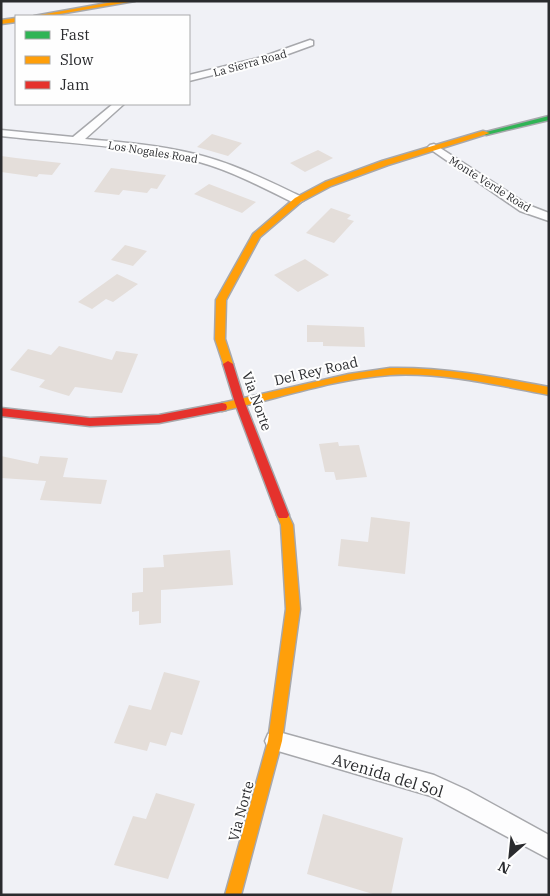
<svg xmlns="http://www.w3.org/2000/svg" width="550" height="896" font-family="'IBM Plex Serif',serif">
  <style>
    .building { fill: #e4deda }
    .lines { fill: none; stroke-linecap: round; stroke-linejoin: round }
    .street-casing { stroke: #a7a8ac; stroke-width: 3 }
    .fast-casing { stroke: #a7a8ac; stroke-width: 3 }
    .slow-casing { stroke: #a7a8ac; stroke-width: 3 }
    .jam-casing { stroke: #a7a8ac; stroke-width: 3 }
    .street { fill: #fdfdfe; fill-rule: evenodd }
    .fast { fill: #30b455; fill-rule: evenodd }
    .slow { fill: #ff9f0a; fill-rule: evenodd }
    .jam { fill: #e5322d; fill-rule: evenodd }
    .labels { text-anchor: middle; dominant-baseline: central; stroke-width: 4; stroke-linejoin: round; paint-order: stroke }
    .far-street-label { font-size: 11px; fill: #2a2b2e; stroke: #fefefe }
    .street-label { font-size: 14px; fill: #2a2b2e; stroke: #fefefe }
    .near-street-label { font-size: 16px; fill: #2a2b2e; stroke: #fefefe }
  </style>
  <rect width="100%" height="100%" fill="#f0f1f6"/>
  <path class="building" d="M 212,134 L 242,143 L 228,156 L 197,147 Z
    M 318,150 L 333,158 L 305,172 L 290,163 Z
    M 1,156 L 16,158 L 61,163 L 52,175 L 39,174 L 37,177 L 1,172 Z
    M 111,168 L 150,173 L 166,175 L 157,189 L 151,188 L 147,193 L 123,190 L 119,195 L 94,192 Z
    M 209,184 L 256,202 L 242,213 L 194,194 Z
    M 331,208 L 351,215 L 347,219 L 354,221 L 334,243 L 306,233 Z
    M 125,245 L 147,251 L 133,266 L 111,260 Z
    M 305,259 L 329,275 L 298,292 L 274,275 Z
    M 117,274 L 138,284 L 113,302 L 106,299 L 92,309 L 78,302 Z
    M 307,325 L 364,327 L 365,347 L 323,346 L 323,342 L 307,342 Z
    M 59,346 L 112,360 L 116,351 L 138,354 L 122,393 L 75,387 L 69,396 L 39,387 L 45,380 L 10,370 L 28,349 L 51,355 Z
    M 338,442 L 339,446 L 359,445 L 367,477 L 336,480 L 334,472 L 325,472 L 319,444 Z
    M 1,456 L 38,464 L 40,456 L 68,458 L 63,477 L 107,480 L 101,504 L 40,500 L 46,481 L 1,478 Z
    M 371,517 L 410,522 L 405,574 L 338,566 L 341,539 L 368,542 Z
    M 230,550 L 233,585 L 161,590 L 161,623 L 139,625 L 139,611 L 132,612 L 132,593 L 143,592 L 143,568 L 164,567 L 163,555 Z
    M 164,672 L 200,681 L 182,735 L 171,732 L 166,746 L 150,742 L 147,751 L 114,743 L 129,705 L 151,710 Z
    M 156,793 L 195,804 L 168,879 L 114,865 L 133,816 L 146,819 Z
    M 323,814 L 403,838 L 391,895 L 376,895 L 307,874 Z"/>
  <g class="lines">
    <defs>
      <path id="street" d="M 310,40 L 313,41 L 313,45 L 269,61 L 189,81 L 189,75 L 262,57 Z
        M 113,104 L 124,104 L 85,139 C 121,142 159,145 195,154 C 233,163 268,181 302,197 L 304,200 L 298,204 L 294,203 C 261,187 227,168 191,160 C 130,146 64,143 1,136 L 1,130 L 73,137 Z
        M 434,144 L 528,205 L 549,213 L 549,221 L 520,211 L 430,149 L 428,147 L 430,145 Z
        M 275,731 L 434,775 L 467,790 L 549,835 L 549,859 L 431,796 L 268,748 L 265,741 L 268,734 Z"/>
      <path id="fast" d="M 549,116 L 549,120 L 486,135 L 482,133 Z"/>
      <path id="slow" d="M 118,1 L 135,1 L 48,16 L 34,16 Z
        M 16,18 L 16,22 L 1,24 L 1,20 Z
        M 483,131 L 490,133 L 388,165 L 331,186 L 301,202 L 260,237 L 226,300 L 225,339 L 233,364 L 228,367 L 224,366 L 215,339 L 216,300 L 253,234 L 295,198 L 325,182 L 382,161 Z
        M 390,368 C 444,367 496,377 549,387 L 549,395 C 497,385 443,372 390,375 C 333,379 277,399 222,411 L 217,407 L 222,403 L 349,374 Z
        M 283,510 L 287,512 L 293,525 L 300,609 L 282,741 L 241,895 L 225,895 L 268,741 L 286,609 L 281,525 L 277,515 L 279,512 Z"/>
      <path id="jam" d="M 228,361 L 233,364 L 245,403 L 289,515 L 287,518 L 279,518 L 277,515 L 235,403 L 223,364 Z
        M 222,403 L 226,404 L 227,407 L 226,410 L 159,423 L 90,426 L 1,416 L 1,408 L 90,418 L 159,415 Z"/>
    </defs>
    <use href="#street" class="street-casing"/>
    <use href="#fast" class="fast-casing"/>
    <use href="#slow" class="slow-casing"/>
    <use href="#jam" class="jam-casing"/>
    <use href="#street" class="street"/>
    <use href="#fast" class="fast"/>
    <use href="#slow" class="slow"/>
    <use href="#jam" class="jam"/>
  </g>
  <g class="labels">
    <g class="far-street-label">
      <text transform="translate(250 63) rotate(-15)">La Sierra Road</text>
      <text transform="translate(153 152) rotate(9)">Los Nogales Road</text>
      <text transform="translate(490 184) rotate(32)">Monte Verde Road</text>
    </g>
    <g class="street-label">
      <text transform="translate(316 371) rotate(-13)">Del Rey Road</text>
      <text transform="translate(257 401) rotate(70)">Via Norte</text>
      <text transform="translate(241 811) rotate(-75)">Via Norte</text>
    </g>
    <g class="near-street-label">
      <text transform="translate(388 775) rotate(17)">Avenida del Sol</text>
    </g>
  </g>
  <rect width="550" height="896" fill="none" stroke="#2a2b2e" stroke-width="5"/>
  <rect x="15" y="15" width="175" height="90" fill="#fefefe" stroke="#a9aaab"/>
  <rect x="25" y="31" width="25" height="8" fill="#30b455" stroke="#a9aaab"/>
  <text x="60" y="40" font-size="15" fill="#2a2b2e">Fast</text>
  <rect x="25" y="56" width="25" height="8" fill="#ff9f0a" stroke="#a9aaab"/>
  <text x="60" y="65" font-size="15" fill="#2a2b2e">Slow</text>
  <rect x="25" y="81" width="25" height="8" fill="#e5322d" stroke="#a9aaab"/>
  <text x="60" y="90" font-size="15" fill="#2a2b2e">Jam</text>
  <g transform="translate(510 856) rotate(207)" stroke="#fefefe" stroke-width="4" paint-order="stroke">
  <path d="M0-4L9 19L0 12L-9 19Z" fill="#2a2b2e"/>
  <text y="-8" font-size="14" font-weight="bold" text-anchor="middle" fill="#2a2b2e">N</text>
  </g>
</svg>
